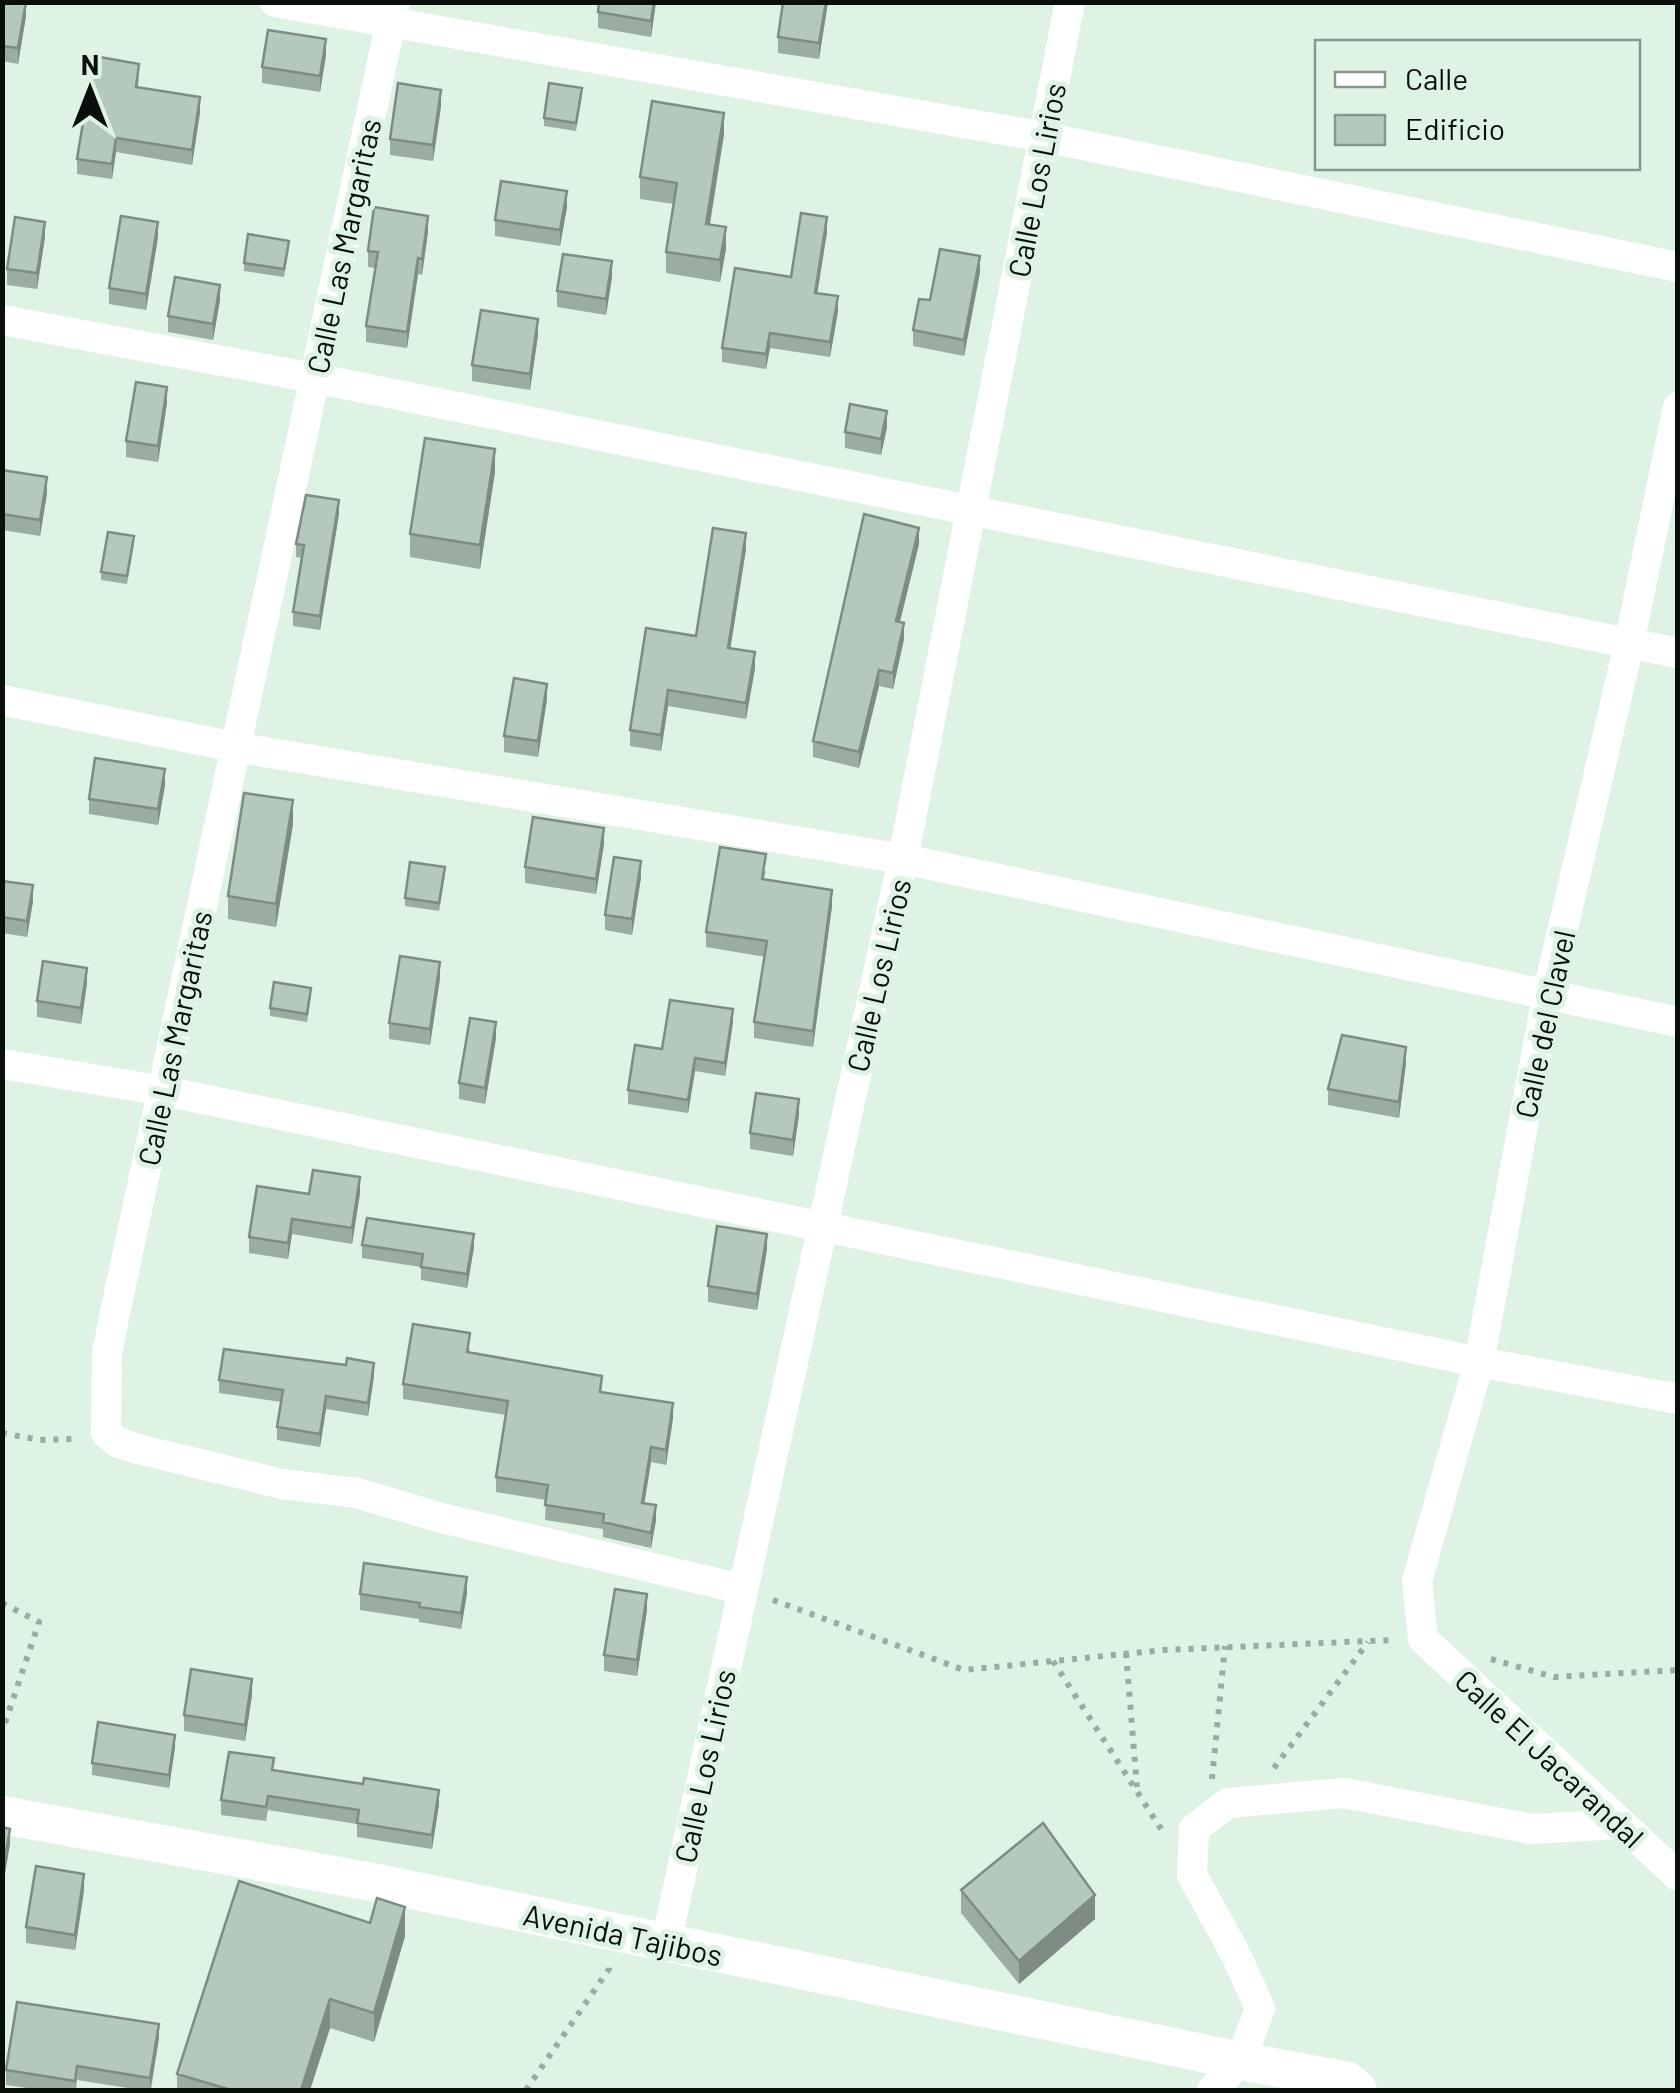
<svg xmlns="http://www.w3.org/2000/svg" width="1680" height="2093" font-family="Barlow,sans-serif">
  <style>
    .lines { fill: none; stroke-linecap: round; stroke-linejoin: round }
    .path { stroke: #9baba0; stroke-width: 6; stroke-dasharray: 5 8; stroke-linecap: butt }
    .minor { stroke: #fff; stroke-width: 30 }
    .tertiary { stroke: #fff; stroke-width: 38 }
    .wall { fill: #9baca1 }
    .shaded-wall { fill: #7e8c83 }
    .building { fill: #b4c8bb; stroke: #7e8c83; stroke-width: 2.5 }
    .labels { text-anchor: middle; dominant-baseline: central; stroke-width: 10; stroke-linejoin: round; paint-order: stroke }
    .street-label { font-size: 30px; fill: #090f0b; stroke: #dff3e5 }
  </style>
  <rect width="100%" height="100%" fill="#dff3e5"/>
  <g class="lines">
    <path class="path" d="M 2,1433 L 40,1440 L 75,1439
      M 773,1600 L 964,1670 L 1164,1650 L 1392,1640
      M 2,1603 L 39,1622 L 2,1732
      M 1126,1653 L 1137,1787
      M 1491,1659 L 1554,1677 L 1678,1670
      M 1053,1661 L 1163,1832
      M 1274,1768 L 1368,1642
      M 1212,1779 L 1225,1646
      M 526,2090 L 609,1969 L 609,1962"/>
    <path class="minor" d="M 275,2 L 1044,137 L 1678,267
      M 395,2 L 116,1308 L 107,1353 L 106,1433 L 117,1442 L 134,1448 L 282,1484 L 357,1493 L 441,1518 L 742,1589
      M 2,320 L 314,378 L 1678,653
      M 1678,407 L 1629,644 L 1547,997 L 1479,1362 L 1417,1581 L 1423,1639 L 1678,1876
      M 2,700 L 235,747 L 903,859 L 1678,1022
      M 2,1064 L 164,1091 L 1479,1362 L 1678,1399
      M 666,1943 L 903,859 L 1070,2
      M 1212,2090 L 1241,2061 L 1260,2008 L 1235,1953 L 1192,1875 L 1194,1829 L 1228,1803 L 1344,1793 L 1531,1829 L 1621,1824"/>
    <path class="tertiary" d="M 2,1815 L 378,1883 L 1241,2061 L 1348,2081 L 1358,2090"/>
  </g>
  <path class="wall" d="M 2,2 L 26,16 L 18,64 L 2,61 Z
    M 656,2 L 651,37 L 598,28 L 598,12 Z
    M 828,2 L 819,59 L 778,53 L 778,37 Z
    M 326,55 L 320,92 L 262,83 L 262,67 Z
    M 139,78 L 138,87 L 200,112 L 192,165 L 116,152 L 112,179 L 77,174 L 77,159 Z
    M 582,96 L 576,131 L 544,126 L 544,118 Z
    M 441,106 L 433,161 L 390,155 L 390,139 Z
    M 724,134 L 710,225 L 726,249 L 720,282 L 666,273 L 666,252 L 674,204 L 640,199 L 640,177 Z
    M 567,207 L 560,246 L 495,236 L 495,220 Z
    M 428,232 L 422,275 L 418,274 L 407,348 L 366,342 L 366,326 L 375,268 L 368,267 L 368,251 Z
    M 827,232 L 817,293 L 838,311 L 830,357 L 770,348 L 766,369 L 722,362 L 722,348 L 791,277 Z
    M 45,237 L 37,289 L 7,285 L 7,269 Z
    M 158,237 L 146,310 L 109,304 L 109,288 Z
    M 289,249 L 284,277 L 244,271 L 244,263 Z
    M 980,272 L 964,356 L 913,346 L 913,330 L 930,300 Z
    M 612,277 L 606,315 L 557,307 L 557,291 Z
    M 220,300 L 213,340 L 168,332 L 168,316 Z
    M 538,335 L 530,390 L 472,381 L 472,365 Z
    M 167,403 L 158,462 L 126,457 L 126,441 Z
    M 887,427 L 881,455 L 845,448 L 845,432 Z
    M 2,470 L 47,493 L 40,536 L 2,530 Z
    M 495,472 L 480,569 L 410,557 L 410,534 Z
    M 339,514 L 320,630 L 293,626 L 293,612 L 302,558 L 296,557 L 296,544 Z
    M 134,544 L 127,584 L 101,580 L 101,572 Z
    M 919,544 L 900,622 L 904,639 L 893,689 L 879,686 L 859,768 L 813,757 L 813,741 Z
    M 746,549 L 730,648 L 755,668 L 746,719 L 668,706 L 661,751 L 630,746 L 630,730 L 696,636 Z
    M 547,699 L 538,757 L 504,752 L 504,736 Z
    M 165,785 L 158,825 L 89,814 L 89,799 Z
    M 293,824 L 276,927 L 228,919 L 228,896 Z
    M 604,844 L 596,894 L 525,883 L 525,867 Z
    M 766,870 L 764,879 L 832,906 L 813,1047 L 754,1038 L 754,1022 L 765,957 L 706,947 L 706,932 Z
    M 445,875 L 439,911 L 405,906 L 405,898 Z
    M 641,877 L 632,935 L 605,930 L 605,915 Z
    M 2,881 L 33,901 L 27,937 L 2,933 Z
    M 440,978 L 430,1045 L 389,1039 L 389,1023 Z
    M 87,983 L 81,1024 L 37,1017 L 37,1001 Z
    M 311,996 L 307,1022 L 270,1016 L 270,1008 Z
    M 733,1022 L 725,1076 L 695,1071 L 688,1113 L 628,1104 L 628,1090 L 662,1049 Z
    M 496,1038 L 485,1104 L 459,1099 L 459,1083 Z
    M 1406,1063 L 1399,1118 L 1328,1105 L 1328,1089 Z
    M 799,1115 L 793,1156 L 750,1149 L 750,1133 Z
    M 360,1193 L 352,1244 L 292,1234 L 288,1259 L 249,1253 L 249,1237 L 309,1194 Z
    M 362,1245 L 474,1247 L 467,1288 L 421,1280 L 421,1267 L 362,1258 Z
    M 767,1249 L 757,1310 L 708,1302 L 708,1286 Z
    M 470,1348 L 469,1353 L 602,1392 L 673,1418 L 666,1465 L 651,1462 L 644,1503 L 656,1520 L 651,1548 L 603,1537 L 603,1529 L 545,1520 L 546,1500 L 496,1492 L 496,1477 L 506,1415 L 403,1399 L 403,1384 Z
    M 374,1376 L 368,1416 L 326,1409 L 320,1447 L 277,1440 L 277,1427 L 281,1402 L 219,1393 L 219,1380 Z
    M 467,1593 L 461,1629 L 419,1622 L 419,1619 L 360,1610 L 360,1594 Z
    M 647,1610 L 637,1676 L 604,1671 L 604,1655 Z
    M 252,1695 L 245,1741 L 184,1731 L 184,1715 Z
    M 175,1747 L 169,1788 L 92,1775 L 92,1763 Z
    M 274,1770 L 439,1804 L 432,1849 L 357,1837 L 357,1824 L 268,1810 L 266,1821 L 221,1815 L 221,1800 Z
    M 84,1890 L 75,1950 L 26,1943 L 26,1927 Z
    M 961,1890 L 1095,1919 L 1019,1984 L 961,1913 Z
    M 405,1936 L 374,2042 L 330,2028 L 310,2090 L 177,2090 L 177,2074 Z
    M 159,2038 L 151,2090 L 140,2090 L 77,2080 L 76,2090 L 41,2090 L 6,2085 L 6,2070 Z"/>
  <path class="shaded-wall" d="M 26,2 L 26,16 L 18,64 L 18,48 Z
    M 654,2 L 656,2 L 651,37 L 651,21 Z
    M 826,2 L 828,2 L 819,59 L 819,43 Z
    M 326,39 L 326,55 L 320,92 L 320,76 Z
    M 441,90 L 441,106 L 433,161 L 433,145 Z
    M 200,97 L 200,112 L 192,165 L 192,150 Z
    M 724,113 L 724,134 L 706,246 L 706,224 Z
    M 116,138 L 116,152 L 112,179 L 112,164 Z
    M 567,191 L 567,207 L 560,246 L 560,230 Z
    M 428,216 L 428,232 L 422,275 L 422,259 Z
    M 827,217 L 827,232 L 815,308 L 815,293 Z
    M 45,222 L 45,237 L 37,289 L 37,273 Z
    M 158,222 L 158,237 L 146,310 L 146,294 Z
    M 726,227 L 726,249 L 720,282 L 720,260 Z
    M 980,256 L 980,272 L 964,356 L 964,340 Z
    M 418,258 L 418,274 L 407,348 L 407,332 Z
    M 612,261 L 612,277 L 606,315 L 606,299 Z
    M 220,285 L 220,300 L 213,340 L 213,324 Z
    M 838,296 L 838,311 L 830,357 L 830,342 Z
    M 538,319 L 538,335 L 530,390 L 530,374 Z
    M 770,333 L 770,348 L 766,369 L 766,354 Z
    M 167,387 L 167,403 L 158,462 L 158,446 Z
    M 887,411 L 887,427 L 881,455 L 881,439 Z
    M 495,449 L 495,472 L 480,569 L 480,545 Z
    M 47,477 L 47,493 L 40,536 L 40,520 Z
    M 339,500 L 339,514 L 320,630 L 320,616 Z
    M 919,528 L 919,544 L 896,637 L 896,621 Z
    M 746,533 L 746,549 L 728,664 L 728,648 Z
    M 904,623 L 904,639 L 893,689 L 893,673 Z
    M 755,652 L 755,668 L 746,719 L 746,703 Z
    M 879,670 L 879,686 L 859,768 L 859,752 Z
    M 547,684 L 547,699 L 538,757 L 538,741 Z
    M 668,690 L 668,706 L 661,751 L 661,735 Z
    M 165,769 L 165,785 L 158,825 L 158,809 Z
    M 293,800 L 293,824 L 276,927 L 276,904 Z
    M 604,828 L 604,844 L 596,894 L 596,879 Z
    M 641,861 L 641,877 L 632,935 L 632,919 Z
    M 33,885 L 33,901 L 27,937 L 27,921 Z
    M 832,890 L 832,906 L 813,1047 L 813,1031 Z
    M 440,962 L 440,978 L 430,1045 L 430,1029 Z
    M 87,968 L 87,983 L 81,1024 L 81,1008 Z
    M 733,1009 L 733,1022 L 725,1076 L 725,1063 Z
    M 496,1022 L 496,1038 L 485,1104 L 485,1088 Z
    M 1406,1047 L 1406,1063 L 1399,1118 L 1399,1102 Z
    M 695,1058 L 695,1071 L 688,1113 L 688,1100 Z
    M 799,1099 L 799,1115 L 793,1156 L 793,1140 Z
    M 360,1177 L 360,1193 L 352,1244 L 352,1228 Z
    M 292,1219 L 292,1234 L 288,1259 L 288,1243 Z
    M 474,1234 L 474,1247 L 467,1288 L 467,1274 Z
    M 767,1234 L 767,1249 L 757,1310 L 757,1294 Z
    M 374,1363 L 374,1376 L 368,1416 L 368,1403 Z
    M 326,1396 L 326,1409 L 320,1447 L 320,1434 Z
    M 673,1403 L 673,1418 L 666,1465 L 666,1450 Z
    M 651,1447 L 651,1462 L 642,1518 L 642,1503 Z
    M 656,1505 L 656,1520 L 651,1548 L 651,1533 Z
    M 467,1577 L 467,1593 L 461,1629 L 461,1613 Z
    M 647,1594 L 647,1610 L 637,1676 L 637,1660 Z
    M 252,1679 L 252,1695 L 245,1741 L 245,1725 Z
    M 175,1735 L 175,1747 L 169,1788 L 169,1775 Z
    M 439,1790 L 439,1804 L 432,1849 L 432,1835 Z
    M 10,1829 L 10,1844 L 2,1892 L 2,1876 Z
    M 84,1874 L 84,1890 L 75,1950 L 75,1935 Z
    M 1095,1895 L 1095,1919 L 1019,1984 L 1019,1961 Z
    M 405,1907 L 405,1936 L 374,2042 L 374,2013 Z
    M 330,1999 L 330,2028 L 310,2090 L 301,2090 Z
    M 159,2024 L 159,2038 L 150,2090 L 150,2078 Z"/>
  <path class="building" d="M 2,2 L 26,2 L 18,48 L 2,46 Z
    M 599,2 L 654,2 L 651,21 L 598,12 Z
    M 783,2 L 826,2 L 819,43 L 778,37 Z
    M 268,30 L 326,39 L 320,76 L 262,67 Z
    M 94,56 L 139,64 L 136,87 L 200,97 L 192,150 L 116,138 L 112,164 L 77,159 Z
    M 398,83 L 441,90 L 433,145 L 390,139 Z
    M 549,83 L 582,88 L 576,123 L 544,118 Z
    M 652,101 L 724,113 L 706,224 L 726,227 L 720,260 L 666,252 L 677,183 L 640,177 Z
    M 501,181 L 567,191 L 560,230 L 495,220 Z
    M 374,207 L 428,216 L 422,259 L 418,258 L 407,332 L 366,326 L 378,252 L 368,251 Z
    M 801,213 L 827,217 L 815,293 L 838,296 L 830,342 L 770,333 L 766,354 L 722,348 L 735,268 L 791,277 Z
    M 121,216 L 158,222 L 146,294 L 109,288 Z
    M 15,217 L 45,222 L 37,273 L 7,269 Z
    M 248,234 L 289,241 L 284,269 L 244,263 Z
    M 940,249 L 980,256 L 964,340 L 913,330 L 919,299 L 930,300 Z
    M 563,254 L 612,261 L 606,299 L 557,291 Z
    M 175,277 L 220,285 L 213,324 L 168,316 Z
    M 481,310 L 538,319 L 530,374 L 472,365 Z
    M 136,382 L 167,387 L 158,446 L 126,441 Z
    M 850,404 L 887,411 L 881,439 L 845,432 Z
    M 425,438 L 495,449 L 480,545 L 410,534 Z
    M 2,470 L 47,477 L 40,520 L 2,514 Z
    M 306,495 L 339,500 L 320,616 L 293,612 L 304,545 L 296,544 Z
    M 864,514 L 919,528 L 896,621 L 904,623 L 893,673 L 879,670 L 859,752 L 813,741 Z
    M 713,528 L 746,533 L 728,648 L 755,652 L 746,703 L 668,690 L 661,735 L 630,730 L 646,628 L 696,636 Z
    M 108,532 L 134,536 L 127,576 L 101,572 Z
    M 514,678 L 547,684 L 538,741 L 504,736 Z
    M 95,758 L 165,769 L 158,809 L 89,799 Z
    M 244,793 L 293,800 L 276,904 L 228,896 Z
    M 533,817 L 604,828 L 596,879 L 525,867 Z
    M 720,847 L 766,854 L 762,879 L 832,890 L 813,1031 L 754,1022 L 767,941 L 706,932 Z
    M 614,857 L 641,861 L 632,919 L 605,915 Z
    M 410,862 L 445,867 L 439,903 L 405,898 Z
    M 2,881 L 33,885 L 27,921 L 2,917 Z
    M 400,956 L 440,962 L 430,1029 L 389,1023 Z
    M 43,961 L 87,968 L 81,1008 L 37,1001 Z
    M 274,982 L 311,988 L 307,1014 L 270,1008 Z
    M 670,1000 L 733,1009 L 725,1063 L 695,1058 L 688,1100 L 628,1090 L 635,1045 L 662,1049 Z
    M 470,1018 L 496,1022 L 485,1088 L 459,1083 Z
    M 1342,1035 L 1406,1047 L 1399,1102 L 1328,1089 Z
    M 756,1093 L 799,1099 L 793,1140 L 750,1133 Z
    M 313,1170 L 360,1177 L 352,1228 L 292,1219 L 288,1243 L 249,1237 L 257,1186 L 309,1194 Z
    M 367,1218 L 474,1234 L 467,1274 L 421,1267 L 423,1254 L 362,1245 Z
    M 717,1226 L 767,1234 L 757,1294 L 708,1286 Z
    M 413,1324 L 470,1333 L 467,1352 L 602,1376 L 600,1392 L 673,1403 L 666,1450 L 651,1447 L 642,1503 L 656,1505 L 651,1533 L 603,1522 L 604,1514 L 545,1505 L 548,1485 L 496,1477 L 508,1401 L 403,1384 Z
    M 224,1349 L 346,1365 L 347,1358 L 374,1363 L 368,1403 L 326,1396 L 320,1434 L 277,1427 L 283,1390 L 219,1380 Z
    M 364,1563 L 467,1577 L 461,1613 L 419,1607 L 420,1603 L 360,1594 Z
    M 615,1589 L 647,1594 L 637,1660 L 604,1655 Z
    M 191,1669 L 252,1679 L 245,1725 L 184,1715 Z
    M 98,1722 L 175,1735 L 169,1775 L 92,1763 Z
    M 229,1752 L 274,1758 L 272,1770 L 363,1784 L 364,1778 L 439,1790 L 432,1835 L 357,1823 L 359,1810 L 268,1796 L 266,1807 L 221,1800 Z
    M 1043,1823 L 1095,1895 L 1019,1961 L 961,1890 Z
    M 2,1827 L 10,1829 L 2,1876 Z
    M 36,1866 L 84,1874 L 75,1935 L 26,1927 Z
    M 239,1881 L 370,1923 L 377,1898 L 405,1907 L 374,2013 L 330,1999 L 301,2090 L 231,2090 L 177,2074 Z
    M 17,2002 L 159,2024 L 150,2078 L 77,2066 L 75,2081 L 6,2070 Z"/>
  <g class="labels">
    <g class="street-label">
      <text transform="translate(1036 180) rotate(-79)">Calle Los Lirios</text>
      <text transform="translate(343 246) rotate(-78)">Calle Las Margaritas</text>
      <text transform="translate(878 975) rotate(-77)">Calle Los Lirios</text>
      <text transform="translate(1544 1024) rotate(-78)">Calle del Clavel</text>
      <text transform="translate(174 1038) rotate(-78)">Calle Las Margaritas</text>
      <text transform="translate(1550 1758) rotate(43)">Calle El Jacarandal</text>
      <text transform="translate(704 1766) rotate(-78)">Calle Los Lirios</text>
      <text transform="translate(623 1934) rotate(12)">Avenida Tajibos</text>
    </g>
  </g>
  <rect width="1680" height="2093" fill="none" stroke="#090f0b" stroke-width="10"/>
  <rect x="1315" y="40" width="325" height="130" fill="#dff3e5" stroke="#89988e" stroke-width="2.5"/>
  <rect x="1335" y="72" width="50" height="15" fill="#ffffff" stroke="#89988e" stroke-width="2.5"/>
  <text x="1405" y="90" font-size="30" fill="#090f0b">Calle</text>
  <rect x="1335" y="115" width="50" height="30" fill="#b4c8bb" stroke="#89988e" stroke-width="2.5"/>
  <text x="1405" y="140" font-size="30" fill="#090f0b">Edificio</text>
  <g transform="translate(90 90)" stroke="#dff3e5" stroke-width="8" paint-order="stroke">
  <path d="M0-8L18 38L0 25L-18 38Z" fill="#090f0b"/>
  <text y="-15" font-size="28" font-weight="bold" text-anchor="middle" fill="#090f0b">N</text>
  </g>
</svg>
